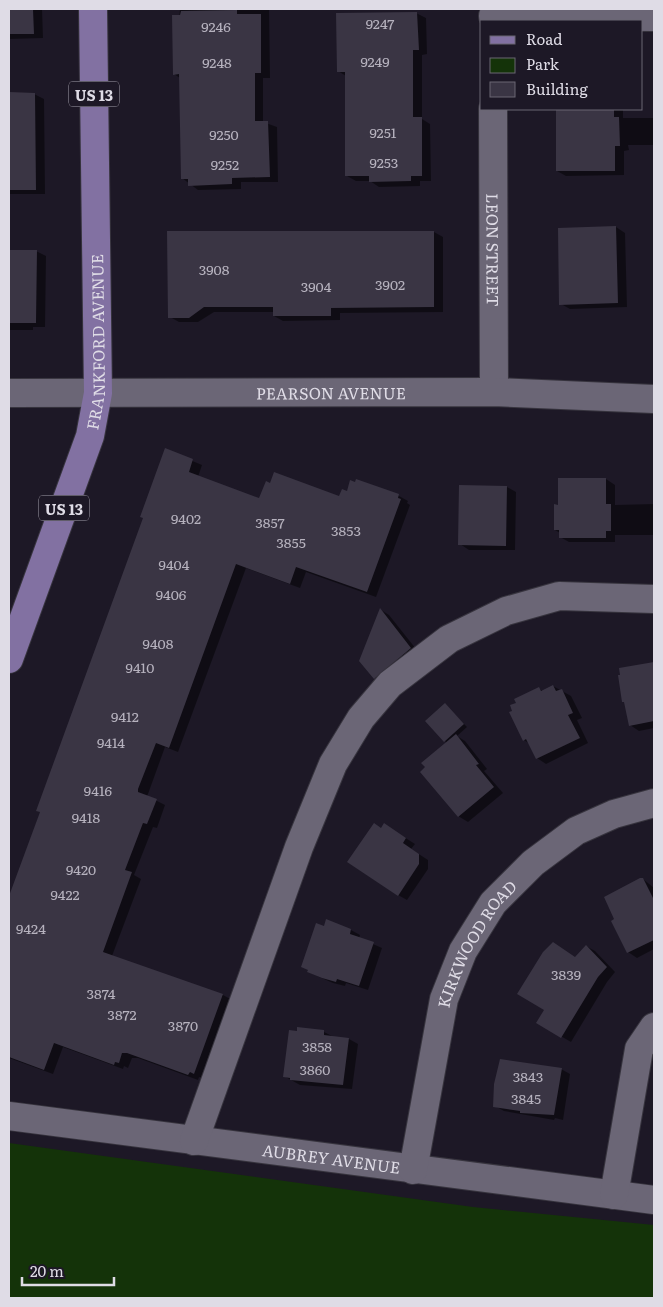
<svg xmlns="http://www.w3.org/2000/svg" width="663" height="1307" font-family="Literata,serif">
  <style>
    .green { fill: #143309 }
    .shadow { fill: #0007 }
    .building { fill: #3a3544 }
    .lines { fill: none; stroke-linecap: round; stroke-linejoin: round }
    .minor-casing { stroke: #37343e; stroke-width: 30 }
    .major-casing { stroke: #37343e; stroke-width: 30 }
    .minor { stroke: #6b6676; stroke-width: 28 }
    .major { stroke: #8271a2; stroke-width: 28 }
    .labels { text-anchor: middle; dominant-baseline: central; stroke-width: 5; stroke-linejoin: round; paint-order: stroke }
    .number-label { font-size: 14px; fill: #b6b2be }
    .shield { fill: #1d1826; stroke: #a5a1ac; stroke-width: 1 }
    .shield-label { font-size: 15px; font-weight: bold; fill: #dfdce6 }
    .street-label { font-size: 16px; fill: #dfdce6; stroke: #1d1826 }
  </style>
  <rect width="100%" height="100%" fill="#1d1826"/>
  <path class="green" d="M 9,1143 L 473,1207 L 654,1225 L 654,1298 L 9,1298 Z"/>
  <path class="shadow" d="M 9,9 L 42,9 L 43,38 L 9,39 Z
    M 180,9 L 269,9 L 270,78 L 263,78 L 263,122 L 277,127 L 278,182 L 241,182 L 241,189 L 198,190 L 182,178 L 180,78 L 174,74 Z
    M 416,13 L 426,18 L 427,54 L 422,55 L 422,119 L 430,124 L 431,181 L 420,181 L 420,186 L 379,187 L 370,181 L 356,181 L 347,176 L 346,76 L 338,71 Z
    M 9,93 L 34,94 L 44,99 L 45,194 L 9,194 Z
    M 557,109 L 623,109 L 623,118 L 654,118 L 654,145 L 628,145 L 629,150 L 624,151 L 624,175 L 566,176 L 557,171 Z
    M 616,227 L 625,233 L 627,307 L 570,309 L 561,304 Z
    M 434,232 L 443,237 L 443,312 L 340,313 L 340,320 L 283,321 L 274,316 L 274,312 L 214,312 L 198,322 L 179,322 L 170,317 Z
    M 9,251 L 36,251 L 46,256 L 45,327 L 33,327 L 33,330 L 9,330 Z
    M 166,450 L 202,465 L 198,477 L 260,500 L 340,498 L 357,481 L 399,496 L 408,501 L 407,503 L 410,505 L 376,597 L 306,572 L 300,588 L 246,568 L 178,752 L 165,747 L 148,794 L 147,796 L 165,805 L 157,828 L 153,827 L 134,875 L 141,879 L 112,956 L 223,995 L 232,1000 L 203,1078 L 199,1077 L 198,1080 L 138,1058 L 132,1058 L 128,1068 L 124,1066 L 123,1069 L 63,1047 L 53,1074 L 9,1058 L 9,900 L 145,518 Z
    M 606,479 L 615,485 L 615,505 L 654,504 L 654,535 L 615,535 L 615,542 L 569,542 L 560,537 L 560,533 L 555,530 L 559,506 Z
    M 507,487 L 516,492 L 515,550 L 469,550 L 460,544 Z
    M 381,610 L 389,615 L 420,654 L 384,683 L 375,678 Z
    M 654,663 L 654,728 L 639,731 L 630,725 L 620,669 Z
    M 553,686 L 571,696 L 582,718 L 577,720 L 588,743 L 546,764 L 537,758 L 530,744 L 524,740 L 539,689 L 543,691 Z
    M 445,705 L 467,727 L 457,736 L 465,741 L 487,769 L 484,771 L 503,793 L 468,822 L 458,816 L 447,743 L 445,741 Z
    M 382,829 L 393,830 L 415,844 L 411,849 L 428,860 L 428,869 L 407,900 L 398,895 Z
    M 643,879 L 654,888 L 654,949 L 637,958 L 628,952 Z
    M 327,921 L 351,930 L 360,935 L 359,938 L 382,948 L 368,990 L 346,983 L 345,986 L 333,983 L 308,972 Z
    M 586,946 L 595,951 L 615,972 L 607,982 L 571,1042 L 538,1023 L 576,958 Z
    M 298,1029 L 324,1032 L 334,1037 L 349,1039 L 358,1044 L 352,1089 L 300,1085 L 284,1076 Z
    M 561,1069 L 570,1074 L 563,1120 L 555,1118 L 554,1120 L 504,1111 L 495,1106 Z"/>
  <path class="building" d="M 9,9 L 33,9 L 34,34 L 9,34 Z
    M 237,10 L 237,14 L 261,14 L 261,73 L 255,73 L 255,121 L 268,121 L 270,177 L 232,178 L 232,184 L 188,186 L 188,179 L 181,179 L 179,74 L 173,75 L 172,15 L 180,15 L 181,11 Z
    M 417,12 L 419,50 L 413,50 L 413,117 L 422,117 L 422,176 L 411,176 L 411,181 L 369,182 L 369,176 L 345,176 L 345,72 L 337,72 L 336,13 Z
    M 9,92 L 35,93 L 36,190 L 9,190 Z
    M 556,109 L 614,109 L 614,117 L 619,117 L 620,146 L 615,146 L 615,171 L 556,171 Z
    M 616,226 L 618,303 L 559,305 L 558,228 Z
    M 167,231 L 434,231 L 434,307 L 331,308 L 331,316 L 273,316 L 273,307 L 204,307 L 189,318 L 168,318 Z
    M 9,250 L 37,250 L 36,323 L 9,323 Z
    M 165,448 L 193,459 L 189,472 L 259,498 L 266,481 L 270,483 L 274,472 L 339,496 L 342,489 L 347,491 L 350,480 L 355,482 L 356,479 L 399,494 L 398,498 L 401,499 L 367,592 L 296,567 L 290,584 L 236,564 L 169,748 L 156,743 L 138,789 L 138,792 L 157,799 L 147,824 L 143,823 L 125,870 L 132,872 L 103,952 L 223,994 L 194,1074 L 190,1072 L 188,1075 L 127,1053 L 122,1053 L 119,1063 L 115,1062 L 114,1065 L 54,1043 L 44,1070 L 9,1057 L 9,896 L 40,812 L 36,811 L 143,518 L 140,517 Z
    M 558,478 L 606,478 L 606,504 L 611,504 L 611,531 L 606,531 L 606,538 L 559,538 L 559,530 L 554,530 L 554,504 L 558,505 Z
    M 459,485 L 507,486 L 506,546 L 458,545 Z
    M 380,608 L 411,648 L 374,679 L 359,661 Z
    M 654,662 L 654,721 L 629,726 L 624,702 L 622,702 L 618,675 L 620,675 L 619,668 Z
    M 553,685 L 556,691 L 562,689 L 573,713 L 568,715 L 580,738 L 536,759 L 526,739 L 523,741 L 509,712 L 512,711 L 510,705 L 516,703 L 514,699 L 539,687 L 541,691 Z
    M 445,703 L 464,724 L 444,742 L 425,721 Z
    M 456,734 L 479,764 L 476,765 L 494,787 L 458,817 L 420,772 L 425,767 L 421,763 Z
    M 374,823 L 381,828 L 384,823 L 406,838 L 403,843 L 419,854 L 419,864 L 398,896 L 347,862 Z
    M 640,878 L 643,878 L 654,900 L 654,940 L 627,953 L 611,921 L 614,919 L 604,897 Z
    M 326,919 L 351,929 L 350,934 L 374,942 L 359,986 L 337,979 L 336,982 L 322,978 L 307,972 L 308,970 L 301,967 L 316,923 L 324,926 Z
    M 553,942 L 575,957 L 586,945 L 607,967 L 598,977 L 561,1038 L 536,1023 L 544,1010 L 517,994 L 543,952 Z
    M 297,1027 L 324,1030 L 324,1035 L 349,1038 L 343,1085 L 290,1080 L 290,1078 L 283,1077 L 289,1030 L 297,1031 Z
    M 500,1059 L 562,1068 L 554,1115 L 520,1113 L 520,1111 L 493,1107 L 494,1084 Z"/>
  <g class="lines">
    <defs>
      <g id="minor">
        <path d="M 493,16 L 654,17"/>
        <path id="s1" d="M 493,109 L 494,392"/>
        <path id="s2" d="M 9,393 L 494,392 L 654,399"/>
        <path id="s3" d="M 9,1116 L 654,1200"/>
        <path d="M 194,1141 L 299,847 L 333,764 L 361,718 L 390,684 L 449,639 L 506,611 L 559,596 L 654,599"/>
        <path id="s4" d="M 413,1170 L 444,999 L 463,951 L 493,903 L 533,863 L 576,831 L 614,814 L 654,803"/>
        <path d="M 614,1195 L 639,1049 L 654,1027"/>
      </g>
      <g id="major">
        <path id="s5" d="M 9,659 L 90,436 L 98,393 L 93,9"/>
      </g>
    </defs>
    <use href="#minor" class="minor-casing"/>
    <use href="#major" class="major-casing"/>
    <use href="#minor" class="minor"/>
    <use href="#major" class="major"/>
  </g>
  <g class="labels">
    <g class="number-label">
      <text x="380" y="23">9247</text>
      <text x="216" y="26">9246</text>
      <text x="375" y="61">9249</text>
      <text x="217" y="62">9248</text>
      <text x="383" y="132">9251</text>
      <text x="224" y="134">9250</text>
      <text x="384" y="162">9253</text>
      <text x="225" y="164">9252</text>
      <text x="214" y="269">3908</text>
      <text x="390" y="284">3902</text>
      <text x="316" y="286">3904</text>
      <text x="186" y="518">9402</text>
      <text x="270" y="522">3857</text>
      <text x="346" y="530">3853</text>
      <text x="291" y="542">3855</text>
      <text x="174" y="564">9404</text>
      <text x="171" y="594">9406</text>
      <text x="158" y="643">9408</text>
      <text x="140" y="667">9410</text>
      <text x="125" y="716">9412</text>
      <text x="111" y="742">9414</text>
      <text x="98" y="790">9416</text>
      <text x="86" y="817">9418</text>
      <text x="81" y="869">9420</text>
      <text x="65" y="894">9422</text>
      <text x="31" y="928">9424</text>
      <text x="566" y="974">3839</text>
      <text x="101" y="993">3874</text>
      <text x="122" y="1014">3872</text>
      <text x="183" y="1025">3870</text>
      <text x="317" y="1046">3858</text>
      <text x="315" y="1069">3860</text>
      <text x="528" y="1076">3843</text>
      <text x="526" y="1098">3845</text>
    </g>
    <g class="shield">
      <rect x="69" y="81.5" width="50" height="25" rx="4"/>
      <rect x="39" y="495.5" width="50" height="25" rx="4"/>
    </g>
    <g class="shield-label">
      <text x="94" y="94">US 13</text>
      <text x="64" y="508">US 13</text>
    </g>
    <g class="street-label">
      <text stroke="none"><textPath href="#s1" startOffset="141">LEON STREET</textPath></text>
      <text stroke="none"><textPath href="#s5" startOffset="332">FRANKFORD AVENUE</textPath></text>
      <text stroke="none"><textPath href="#s2" startOffset="322">PEARSON AVENUE</textPath></text>
      <text stroke="none"><textPath href="#s4" startOffset="238">KIRKWOOD ROAD</textPath></text>
      <text stroke="none"><textPath href="#s3" startOffset="325">AUBREY AVENUE</textPath></text>
    </g>
  </g>
  <rect width="663" height="1307" fill="none" stroke="#dfdce6" stroke-width="20"/>
  <rect x="480" y="20" width="162" height="90" fill="#1d1826" stroke="#6b6673"/>
  <rect x="490" y="36" width="25" height="8" fill="#8271a2" stroke="#6b6673"/>
  <text x="526" y="45" font-size="15" fill="#dfdce6">Road</text>
  <rect x="490" y="58" width="25" height="15" fill="#143309" stroke="#6b6673"/>
  <text x="526" y="70" font-size="15" fill="#dfdce6">Park</text>
  <rect x="490" y="82" width="25" height="15" fill="#3a3544" stroke="#6b6673"/>
  <text x="526" y="95" font-size="15" fill="#dfdce6">Building</text>
  <path d="M22 1277v8h92v-8" fill="none" stroke="#dfdce6" stroke-width="2.5"/>
  <text x="30" y="1277" font-size="15" fill="#dfdce6" stroke="#1d1826" stroke-width="4" paint-order="stroke">20 m</text>
</svg>
